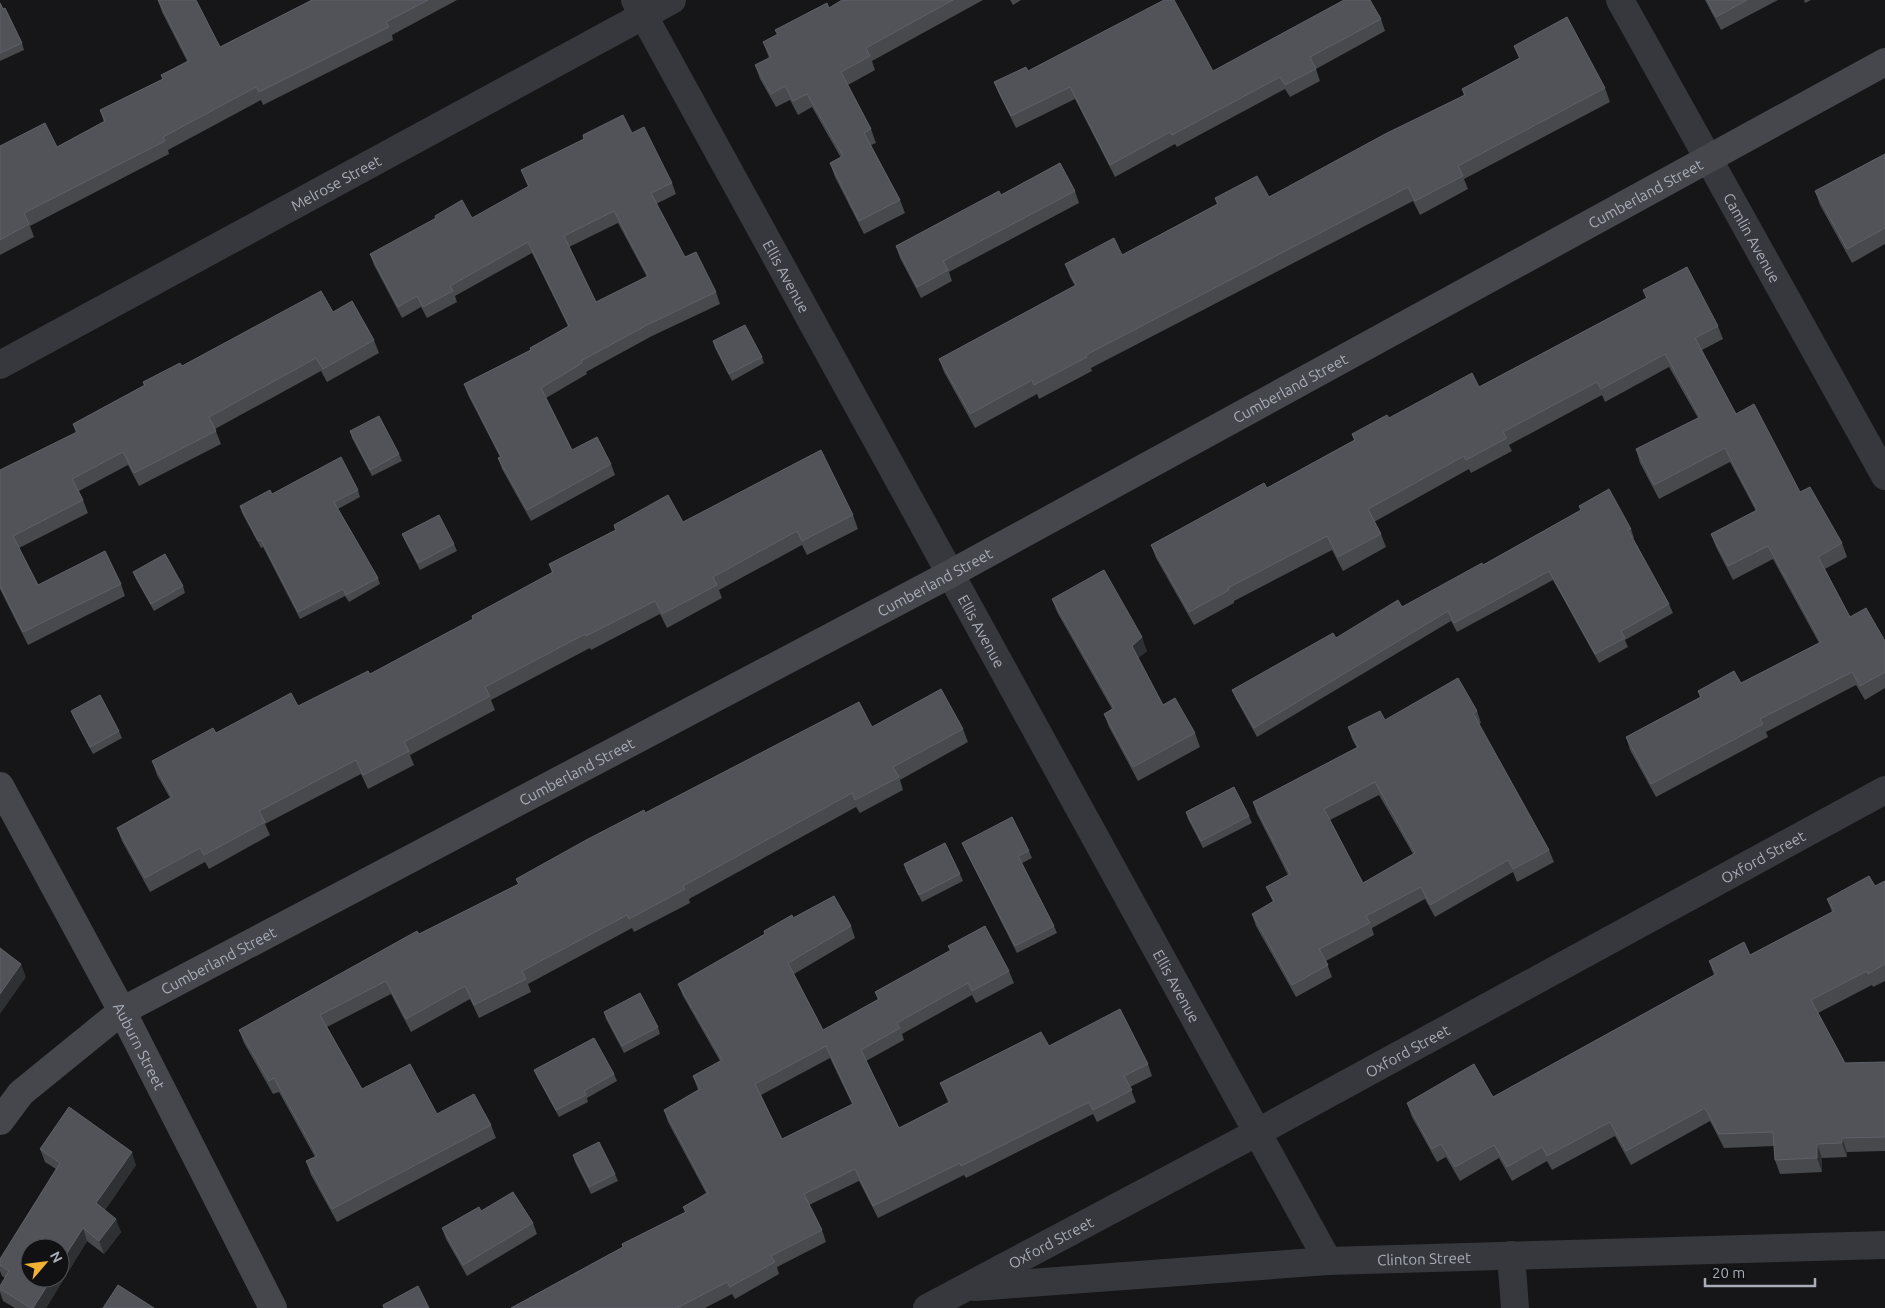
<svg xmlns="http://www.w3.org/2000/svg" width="1885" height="1308" font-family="Ubuntu,sans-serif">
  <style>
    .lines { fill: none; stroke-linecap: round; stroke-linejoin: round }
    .street { stroke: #37383d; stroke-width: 28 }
    .secondary { stroke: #45474d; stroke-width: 28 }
    .wall { fill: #47494d; fill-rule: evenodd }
    .shaded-wall { fill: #2f3033 }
    .building { fill: #525359; stroke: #5f6168; fill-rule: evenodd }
    .labels { text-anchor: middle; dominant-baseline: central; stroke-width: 4; stroke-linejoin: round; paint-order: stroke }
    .street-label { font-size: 15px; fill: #a8adb8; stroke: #111113 }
  </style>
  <rect width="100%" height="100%" fill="#161618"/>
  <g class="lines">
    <g class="street">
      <path id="s1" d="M 635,0 L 1328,1261"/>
      <path id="s2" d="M 1620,0 L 1885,476"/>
      <path id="s3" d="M 0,365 L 672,0"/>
      <path d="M 1511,1255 L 1515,1308"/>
      <path id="s4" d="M 975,1287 L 1328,1261 L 1885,1245"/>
      <path id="s5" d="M 927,1308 L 1258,1132 L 1885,790"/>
    </g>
    <g class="secondary">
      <path id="s6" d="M 0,786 L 122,1011 L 273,1308"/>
      <path id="s7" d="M 0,1121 L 21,1093 L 122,1011 L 950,574 L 1885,62"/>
    </g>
  </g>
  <path class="wall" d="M 158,0 L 220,47 L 312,0 L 457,0 L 392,35 L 393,40 L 263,105 L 261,100 L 168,150 L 169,154 L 30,226 L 34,237 L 0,255 L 0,146 L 57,147 L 104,122 L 100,110 L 163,79 L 161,75 L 187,61 L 162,12 Z
    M 842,0 L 983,0 L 872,61 L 875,70 L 848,85 L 871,129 L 876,143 L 871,145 L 900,200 L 905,213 L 864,234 L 835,177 L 830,163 L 841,158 L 812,107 L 798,115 L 790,100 L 776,107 L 760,79 L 755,65 L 769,58 L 763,42 L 777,35 L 775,30 L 829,8 Z
    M 1010,0 L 1021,0 L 1013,5 Z
    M 1705,0 L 1778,0 L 1721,30 Z
    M 1804,0 L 1811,0 L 1805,3 Z
    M 0,3 L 22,43 L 24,50 L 0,61 Z
    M 1381,19 L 1385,31 L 1316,69 L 1320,81 L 1290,97 L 1285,89 L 1177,147 L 1175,144 L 1115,177 L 1075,99 L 1016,128 L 999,94 L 994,82 L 1028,71 L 1213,71 Z
    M 1514,46 L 1605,88 L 1610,102 L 1464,179 L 1468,189 L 1420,215 L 1413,201 L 1091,368 L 1092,371 L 1039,399 L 1037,394 L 975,428 L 944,372 L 939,359 L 1075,286 L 1070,277 L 1065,264 L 1122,255 L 1217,204 L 1215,198 L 1269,197 L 1464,95 L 1462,89 L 1519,58 Z
    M 632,133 L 672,183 L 676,194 L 656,204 L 685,257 L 716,292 L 720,304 L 652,336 L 586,372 L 587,374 L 546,398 L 572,450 L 611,464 L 615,475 L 531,521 L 502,469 L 498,458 L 500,457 L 468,395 L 464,384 L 530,350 L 568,326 L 532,253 L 455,296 L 457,302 L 427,318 L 421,307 L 402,318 L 374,265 L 370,254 L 472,218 L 528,187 L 521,170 L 584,139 L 583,135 ZM 618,223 L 647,277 L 596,302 L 569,247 Z
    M 1885,154 L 1885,244 L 1852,263 L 1820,205 L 1815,191 Z
    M 1075,191 L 1079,203 L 949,272 L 952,281 L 921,298 L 900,258 L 896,246 L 1001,195 Z
    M 1643,290 L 1718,326 L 1723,339 L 1702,350 L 1736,414 L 1842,543 L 1847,557 L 1825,569 L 1850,617 L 1885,641 L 1885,688 L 1865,700 L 1856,685 L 1766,732 L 1768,737 L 1656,797 L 1630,750 L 1626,737 L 1700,697 L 1698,691 L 1741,683 L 1819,643 L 1773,559 L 1733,580 L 1716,547 L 1711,534 L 1756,511 L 1730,462 L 1659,499 L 1640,463 L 1636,449 L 1698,418 L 1669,367 L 1605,402 L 1602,395 L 1509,445 L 1512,451 L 1471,473 L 1469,469 L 1374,522 L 1381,534 L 1386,547 L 1343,571 L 1332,550 L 1234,601 L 1234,603 L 1194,625 L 1156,558 L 1151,545 L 1267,488 L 1354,440 L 1352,434 L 1389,418 L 1479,387 L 1646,298 Z
    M 333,312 L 374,340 L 379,353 L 327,382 L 321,371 L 215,429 L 221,444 L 139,486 L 128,465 L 79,491 L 83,500 L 88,513 L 19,548 L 38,585 L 121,584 L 125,596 L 28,645 L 0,589 L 0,470 L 76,433 L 73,424 L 144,386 L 143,382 L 182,366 Z
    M 713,341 L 762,357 L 764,363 L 732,381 L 715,348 Z
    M 350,431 L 399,454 L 402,461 L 372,476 L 352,438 Z
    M 358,490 L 360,497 L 338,509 L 378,578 L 380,584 L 349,602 L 345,596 L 300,619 L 263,547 L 261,548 L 242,513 L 240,506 L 272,494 Z
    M 1579,506 L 1631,529 L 1634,538 L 1633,538 L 1669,604 L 1673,613 L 1625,640 L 1628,647 L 1599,663 L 1553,580 L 1457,632 L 1451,621 L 1257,737 L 1236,699 L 1232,690 L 1336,638 L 1402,607 L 1483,565 L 1581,510 Z
    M 853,515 L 858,529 L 807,555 L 802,545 L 719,590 L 722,598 L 667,628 L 660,614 L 591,650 L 590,648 L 491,700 L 495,710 L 410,755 L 414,765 L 368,789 L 361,774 L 265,824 L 270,835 L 209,869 L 205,862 L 150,892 L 122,841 L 117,828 L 170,798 L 157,775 L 152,761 L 216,733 L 298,706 L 370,674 L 473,619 L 472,616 L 552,573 L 549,564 L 615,530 L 614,525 Z
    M 402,534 L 454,544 L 457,551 L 420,570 L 405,541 Z
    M 133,572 L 183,586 L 185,593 L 154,611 L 136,579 Z
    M 1052,599 L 1147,651 L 1138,658 L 1163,705 L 1195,733 L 1200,747 L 1138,781 L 1109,727 L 1104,714 L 1112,709 L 1057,612 Z
    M 71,711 L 119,731 L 122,738 L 93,754 L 74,718 Z
    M 1477,711 L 1481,723 L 1479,724 L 1549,850 L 1554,862 L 1517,882 L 1513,872 L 1435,917 L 1425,899 L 1372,928 L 1374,935 L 1326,961 L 1332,977 L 1296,997 L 1256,926 L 1252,914 L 1273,902 L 1266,887 L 1288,875 L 1257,814 L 1253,802 L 1357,748 L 1352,739 L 1348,727 L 1385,720 ZM 1379,795 L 1413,854 L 1363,883 L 1330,820 Z
    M 872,727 L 963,729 L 968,742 L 900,780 L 903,790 L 860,813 L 856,807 L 689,899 L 690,903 L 634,932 L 632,928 L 528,984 L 531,992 L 479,1018 L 470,999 L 411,1032 L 391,994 L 327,1027 L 362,1089 L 437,1114 L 491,1125 L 496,1138 L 337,1222 L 311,1175 L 306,1161 L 315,1157 L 279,1092 L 273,1094 L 244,1043 L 239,1030 L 419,934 L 518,884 L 516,879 L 645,813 Z
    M 1186,812 L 1249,816 L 1252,823 L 1203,848 L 1188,819 Z
    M 962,843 L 1029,851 L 1032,858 L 1022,863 L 1054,926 L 1057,933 L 1017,953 L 965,850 Z
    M 904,864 L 960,874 L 963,881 L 922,902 L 906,871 Z
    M 1885,881 L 1885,981 L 1873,987 L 1872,985 L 1818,1013 L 1845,1063 L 1885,1062 L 1885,1151 L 1847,1152 L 1847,1157 L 1822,1158 L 1822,1172 L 1780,1174 L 1775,1160 L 1774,1146 L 1724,1148 L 1710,1121 L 1631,1165 L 1615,1136 L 1552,1170 L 1547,1161 L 1512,1181 L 1499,1158 L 1460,1181 L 1446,1157 L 1437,1162 L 1412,1117 L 1407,1103 L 1493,1097 L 1714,975 L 1709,961 L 1750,955 L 1832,912 L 1827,899 L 1875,886 Z
    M 793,918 L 851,926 L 855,938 L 794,974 L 823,1030 L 878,1000 L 875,992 L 950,951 L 948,946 L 1009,971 L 1014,983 L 976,1003 L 972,995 L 902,1034 L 904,1040 L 866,1061 L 899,1128 L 948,1102 L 940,1083 L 1049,1046 L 1148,1064 L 1152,1076 L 1130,1087 L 1136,1102 L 1097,1122 L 1093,1114 L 966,1178 L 964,1175 L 878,1218 L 859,1181 L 809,1205 L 822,1230 L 826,1242 L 777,1267 L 779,1274 L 735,1299 L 732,1294 L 705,1308 L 511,1308 L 623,1247 L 622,1244 L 685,1212 L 683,1207 L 706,1193 L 668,1122 L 664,1110 L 698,1090 L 693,1076 L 720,1061 L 683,996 L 678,984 L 765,934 L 764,931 ZM 830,1058 L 852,1104 L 782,1139 L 761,1095 Z
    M 604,1012 L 658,1027 L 660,1034 L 624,1053 L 606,1019 Z
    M 534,1070 L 614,1074 L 617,1081 L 587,1098 L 588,1102 L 559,1117 L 537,1077 Z
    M 40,1149 L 136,1165 L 105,1210 L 121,1232 L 104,1254 L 87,1241 L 46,1308 L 15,1308 L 3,1301 L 0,1292 L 0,1286 L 5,1278 L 2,1276 L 0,1271 L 0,1259 L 56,1169 L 45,1162 Z
    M 573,1155 L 615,1174 L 618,1181 L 591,1194 L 575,1162 Z
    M 481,1211 L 533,1223 L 537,1234 L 467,1276 L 446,1239 L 442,1228 Z"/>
  <path class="shaded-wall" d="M 1142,637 L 1147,651 L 1137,659 L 1132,646 Z
    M 21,964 L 26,977 L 0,1014 L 0,994 Z
    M 1842,1138 L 1847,1152 L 1847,1157 L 1842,1143 Z
    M 1817,1144 L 1822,1158 L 1822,1172 L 1817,1158 Z
    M 132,1152 L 136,1165 L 101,1216 L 96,1203 Z
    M 116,1219 L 121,1232 L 104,1254 L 99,1241 Z
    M 83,1228 L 87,1241 L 46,1308 L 33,1308 L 52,1278 L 60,1278 L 60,1264 Z"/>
  <path class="building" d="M 158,0 L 196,0 L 220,47 L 312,0 L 428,0 L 386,22 L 389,27 L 259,92 L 256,87 L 163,137 L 165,141 L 24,213 L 29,224 L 0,240 L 0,146 L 45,123 L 57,147 L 105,121 L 100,110 L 163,79 L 161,75 L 189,61 Z
    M 842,0 L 953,0 L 866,48 L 870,56 L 841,72 L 871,129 L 864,133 L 900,200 L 859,221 L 830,163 L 843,156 L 807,94 L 793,101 L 785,86 L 771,94 L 755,65 L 771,57 L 763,42 L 778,34 L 775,30 L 827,3 L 829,8 Z
    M 1164,0 L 1174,0 L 1213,71 L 1344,0 L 1370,0 L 1381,19 L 1310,57 L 1316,69 L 1285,85 L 1280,77 L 1172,135 L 1170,132 L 1110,165 L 1070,87 L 1011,116 L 994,82 L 1026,67 L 1028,71 Z
    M 1707,0 L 1747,0 L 1716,17 Z
    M 0,3 L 3,9 L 5,8 L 22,43 L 0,53 Z
    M 1567,17 L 1605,88 L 1458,166 L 1463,176 L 1415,201 L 1408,187 L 1086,355 L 1087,357 L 1034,385 L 1032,380 L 970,414 L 939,359 L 1076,285 L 1065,264 L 1114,238 L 1122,255 L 1218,204 L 1215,198 L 1257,176 L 1269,197 L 1387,133 L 1465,95 L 1462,89 L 1520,58 L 1514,46 Z
    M 623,115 L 632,133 L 644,127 L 672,183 L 651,193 L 685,257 L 696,252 L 716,292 L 647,325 L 581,361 L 582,363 L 541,388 L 572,450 L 597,437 L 611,464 L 527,510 L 498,458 L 501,457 L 464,384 L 531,350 L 530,348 L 569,326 L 528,242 L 450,286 L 453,291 L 423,307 L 417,296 L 398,307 L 370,254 L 436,218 L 435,216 L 462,200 L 472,218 L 529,186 L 521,170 L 584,139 L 583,135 ZM 614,211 L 648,276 L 596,302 L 564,236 Z
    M 1885,154 L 1885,228 L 1847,249 L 1815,191 Z
    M 1060,163 L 1075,191 L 943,261 L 948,270 L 917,287 L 896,246 L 999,191 L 1001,195 Z
    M 1687,267 L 1718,326 L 1695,338 L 1736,414 L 1754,404 L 1800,492 L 1810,487 L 1842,543 L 1818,557 L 1850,617 L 1866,608 L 1885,641 L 1885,672 L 1860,686 L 1852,672 L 1760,719 L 1763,724 L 1651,784 L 1626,737 L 1701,697 L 1698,691 L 1734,671 L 1741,683 L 1821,642 L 1768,546 L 1728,566 L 1711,534 L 1757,510 L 1725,448 L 1654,485 L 1636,449 L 1700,417 L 1665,354 L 1601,389 L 1597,382 L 1503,432 L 1507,438 L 1466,460 L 1464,456 L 1368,509 L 1381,534 L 1338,557 L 1327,536 L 1228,588 L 1229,590 L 1189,612 L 1151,545 L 1264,483 L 1267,488 L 1355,440 L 1352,434 L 1387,415 L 1389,418 L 1472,373 L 1479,387 L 1647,298 L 1643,290 Z
    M 321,291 L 333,312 L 352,301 L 374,340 L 323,369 L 316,358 L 209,417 L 216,431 L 134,473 L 123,452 L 72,479 L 83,500 L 13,536 L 38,585 L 105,551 L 121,584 L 23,632 L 0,586 L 0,470 L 77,432 L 73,424 L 145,385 L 143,382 L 180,363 L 182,366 Z
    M 745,325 L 762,357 L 729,374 L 713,341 Z
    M 379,416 L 399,454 L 370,470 L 350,431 Z
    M 821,450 L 853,515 L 802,541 L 797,531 L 713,577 L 717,585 L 662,614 L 655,601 L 586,636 L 585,634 L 485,687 L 490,696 L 404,742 L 409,751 L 363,775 L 356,760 L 259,811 L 265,822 L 204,855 L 200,848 L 145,878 L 117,828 L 172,797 L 152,761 L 213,728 L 216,733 L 291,693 L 298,706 L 368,671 L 370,674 L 473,619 L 472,616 L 553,572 L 549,564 L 616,530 L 614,525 L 668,495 L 683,522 Z
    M 341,457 L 358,490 L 334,502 L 378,578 L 346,595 L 343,589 L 298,612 L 261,540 L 258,541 L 240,506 L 270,490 L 272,494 Z
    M 1609,489 L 1631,529 L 1628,530 L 1669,604 L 1621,631 L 1625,638 L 1595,654 L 1549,571 L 1454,623 L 1448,611 L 1254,728 L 1232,690 L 1333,633 L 1336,638 L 1398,600 L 1402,607 L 1482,563 L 1483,565 L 1581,510 L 1579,506 Z
    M 439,515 L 454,544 L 418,563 L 402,534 Z
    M 165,554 L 183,586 L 151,604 L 133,572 Z
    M 1104,570 L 1142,637 L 1132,646 L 1163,705 L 1175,698 L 1195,733 L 1133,767 L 1104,714 L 1114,708 L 1052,599 Z
    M 1458,678 L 1477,711 L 1473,713 L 1549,850 L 1513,869 L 1508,860 L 1430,905 L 1421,887 L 1366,916 L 1370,923 L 1319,949 L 1328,965 L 1292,985 L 1252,914 L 1274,901 L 1266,887 L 1290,874 L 1253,802 L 1358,747 L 1348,727 L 1380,711 L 1385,720 ZM 1375,782 L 1415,853 L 1363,883 L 1324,809 Z
    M 941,689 L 963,729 L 893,767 L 899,777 L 855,800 L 852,793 L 683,886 L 685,889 L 629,919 L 627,915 L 522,971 L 526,979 L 474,1005 L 465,986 L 406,1019 L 386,981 L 320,1015 L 362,1089 L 410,1064 L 437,1114 L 474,1094 L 491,1125 L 332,1209 L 306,1161 L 317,1156 L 274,1078 L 269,1081 L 239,1030 L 417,931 L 419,934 L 519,884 L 516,879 L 588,839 L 644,810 L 645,813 L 859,702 L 872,727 Z
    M 100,695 L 119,731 L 90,747 L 71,711 Z
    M 1234,787 L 1249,816 L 1201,841 L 1186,812 Z
    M 1012,817 L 1029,851 L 1018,856 L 1054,926 L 1015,946 L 962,843 Z
    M 945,843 L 960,874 L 919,895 L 904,864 Z
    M 1869,876 L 1875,886 L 1885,881 L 1885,964 L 1868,974 L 1867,971 L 1811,1000 L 1845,1063 L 1885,1062 L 1885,1137 L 1842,1138 L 1842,1143 L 1817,1144 L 1817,1158 L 1775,1160 L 1773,1132 L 1719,1134 L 1705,1108 L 1626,1151 L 1610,1122 L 1547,1156 L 1542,1147 L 1507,1167 L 1494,1145 L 1455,1167 L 1441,1144 L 1432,1149 L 1407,1103 L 1474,1064 L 1493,1097 L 1716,974 L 1709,961 L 1744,942 L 1750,955 L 1834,911 L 1827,899 Z
    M 834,896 L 851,926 L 788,963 L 823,1030 L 879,999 L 875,992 L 951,950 L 948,946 L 985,926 L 1009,971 L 972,991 L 968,983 L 897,1023 L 900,1028 L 861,1050 L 899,1128 L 950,1102 L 940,1083 L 1041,1032 L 1049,1046 L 1120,1009 L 1148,1064 L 1124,1076 L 1132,1090 L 1093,1110 L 1089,1102 L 961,1166 L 960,1163 L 873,1206 L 855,1169 L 804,1194 L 822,1230 L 771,1256 L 775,1262 L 730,1287 L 727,1282 L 677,1308 L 511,1308 L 623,1247 L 622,1244 L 686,1212 L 683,1207 L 708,1193 L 664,1110 L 700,1089 L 693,1076 L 722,1060 L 678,984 L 765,934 L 764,931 L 792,915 L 793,918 ZM 826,1046 L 853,1104 L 782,1139 L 755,1084 Z
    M 0,948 L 21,964 L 0,994 Z
    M 640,993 L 658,1027 L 622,1046 L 604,1012 Z
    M 594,1038 L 614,1074 L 584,1091 L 586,1095 L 556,1110 L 534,1070 Z
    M 69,1107 L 132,1152 L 96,1203 L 116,1219 L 99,1241 L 83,1228 L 60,1264 L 60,1248 L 30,1248 L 30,1278 L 52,1278 L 33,1308 L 31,1308 L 0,1289 L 0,1286 L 9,1271 L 0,1265 L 0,1259 L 60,1163 L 40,1149 Z
    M 599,1142 L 615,1174 L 589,1187 L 573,1155 Z
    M 513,1192 L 533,1223 L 463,1265 L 442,1228 L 479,1207 L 481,1211 Z
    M 118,1285 L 154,1308 L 103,1308 Z
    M 418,1286 L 429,1308 L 384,1308 L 383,1305 Z"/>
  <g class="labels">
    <g class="street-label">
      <text stroke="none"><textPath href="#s3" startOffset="382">Melrose Street</textPath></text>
      <text stroke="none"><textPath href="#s7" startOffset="1894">Cumberland Street</textPath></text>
      <text stroke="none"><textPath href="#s2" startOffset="272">Camlin Avenue</textPath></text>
      <text stroke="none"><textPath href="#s1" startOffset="315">Ellis Avenue</textPath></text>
      <text stroke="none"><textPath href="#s7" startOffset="1489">Cumberland Street</textPath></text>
      <text stroke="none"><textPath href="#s7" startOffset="1084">Cumberland Street</textPath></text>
      <text stroke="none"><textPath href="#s1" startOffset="720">Ellis Avenue</textPath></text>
      <text stroke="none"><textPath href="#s7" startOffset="679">Cumberland Street</textPath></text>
      <text stroke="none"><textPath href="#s5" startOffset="950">Oxford Street</textPath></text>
      <text stroke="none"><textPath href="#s7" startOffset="274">Cumberland Street</textPath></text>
      <text stroke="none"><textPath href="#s1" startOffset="1125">Ellis Avenue</textPath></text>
      <text stroke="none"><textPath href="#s6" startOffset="295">Auburn Street</textPath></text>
      <text stroke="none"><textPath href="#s5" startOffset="545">Oxford Street</textPath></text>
      <text stroke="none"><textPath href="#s5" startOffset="140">Oxford Street</textPath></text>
      <text stroke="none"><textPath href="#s4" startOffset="450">Clinton Street</textPath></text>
    </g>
  </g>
  <g transform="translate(45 1263) rotate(62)"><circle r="24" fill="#111113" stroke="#4d4f55"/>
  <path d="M0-4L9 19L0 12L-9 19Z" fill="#f2b134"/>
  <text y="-8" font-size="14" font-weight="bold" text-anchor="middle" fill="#a8adb8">N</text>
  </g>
  <path d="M1705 1278v8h110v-8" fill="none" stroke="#a8adb8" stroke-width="2.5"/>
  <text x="1712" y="1278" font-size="15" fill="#a8adb8" stroke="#111113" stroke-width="4" paint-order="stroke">20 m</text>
</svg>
